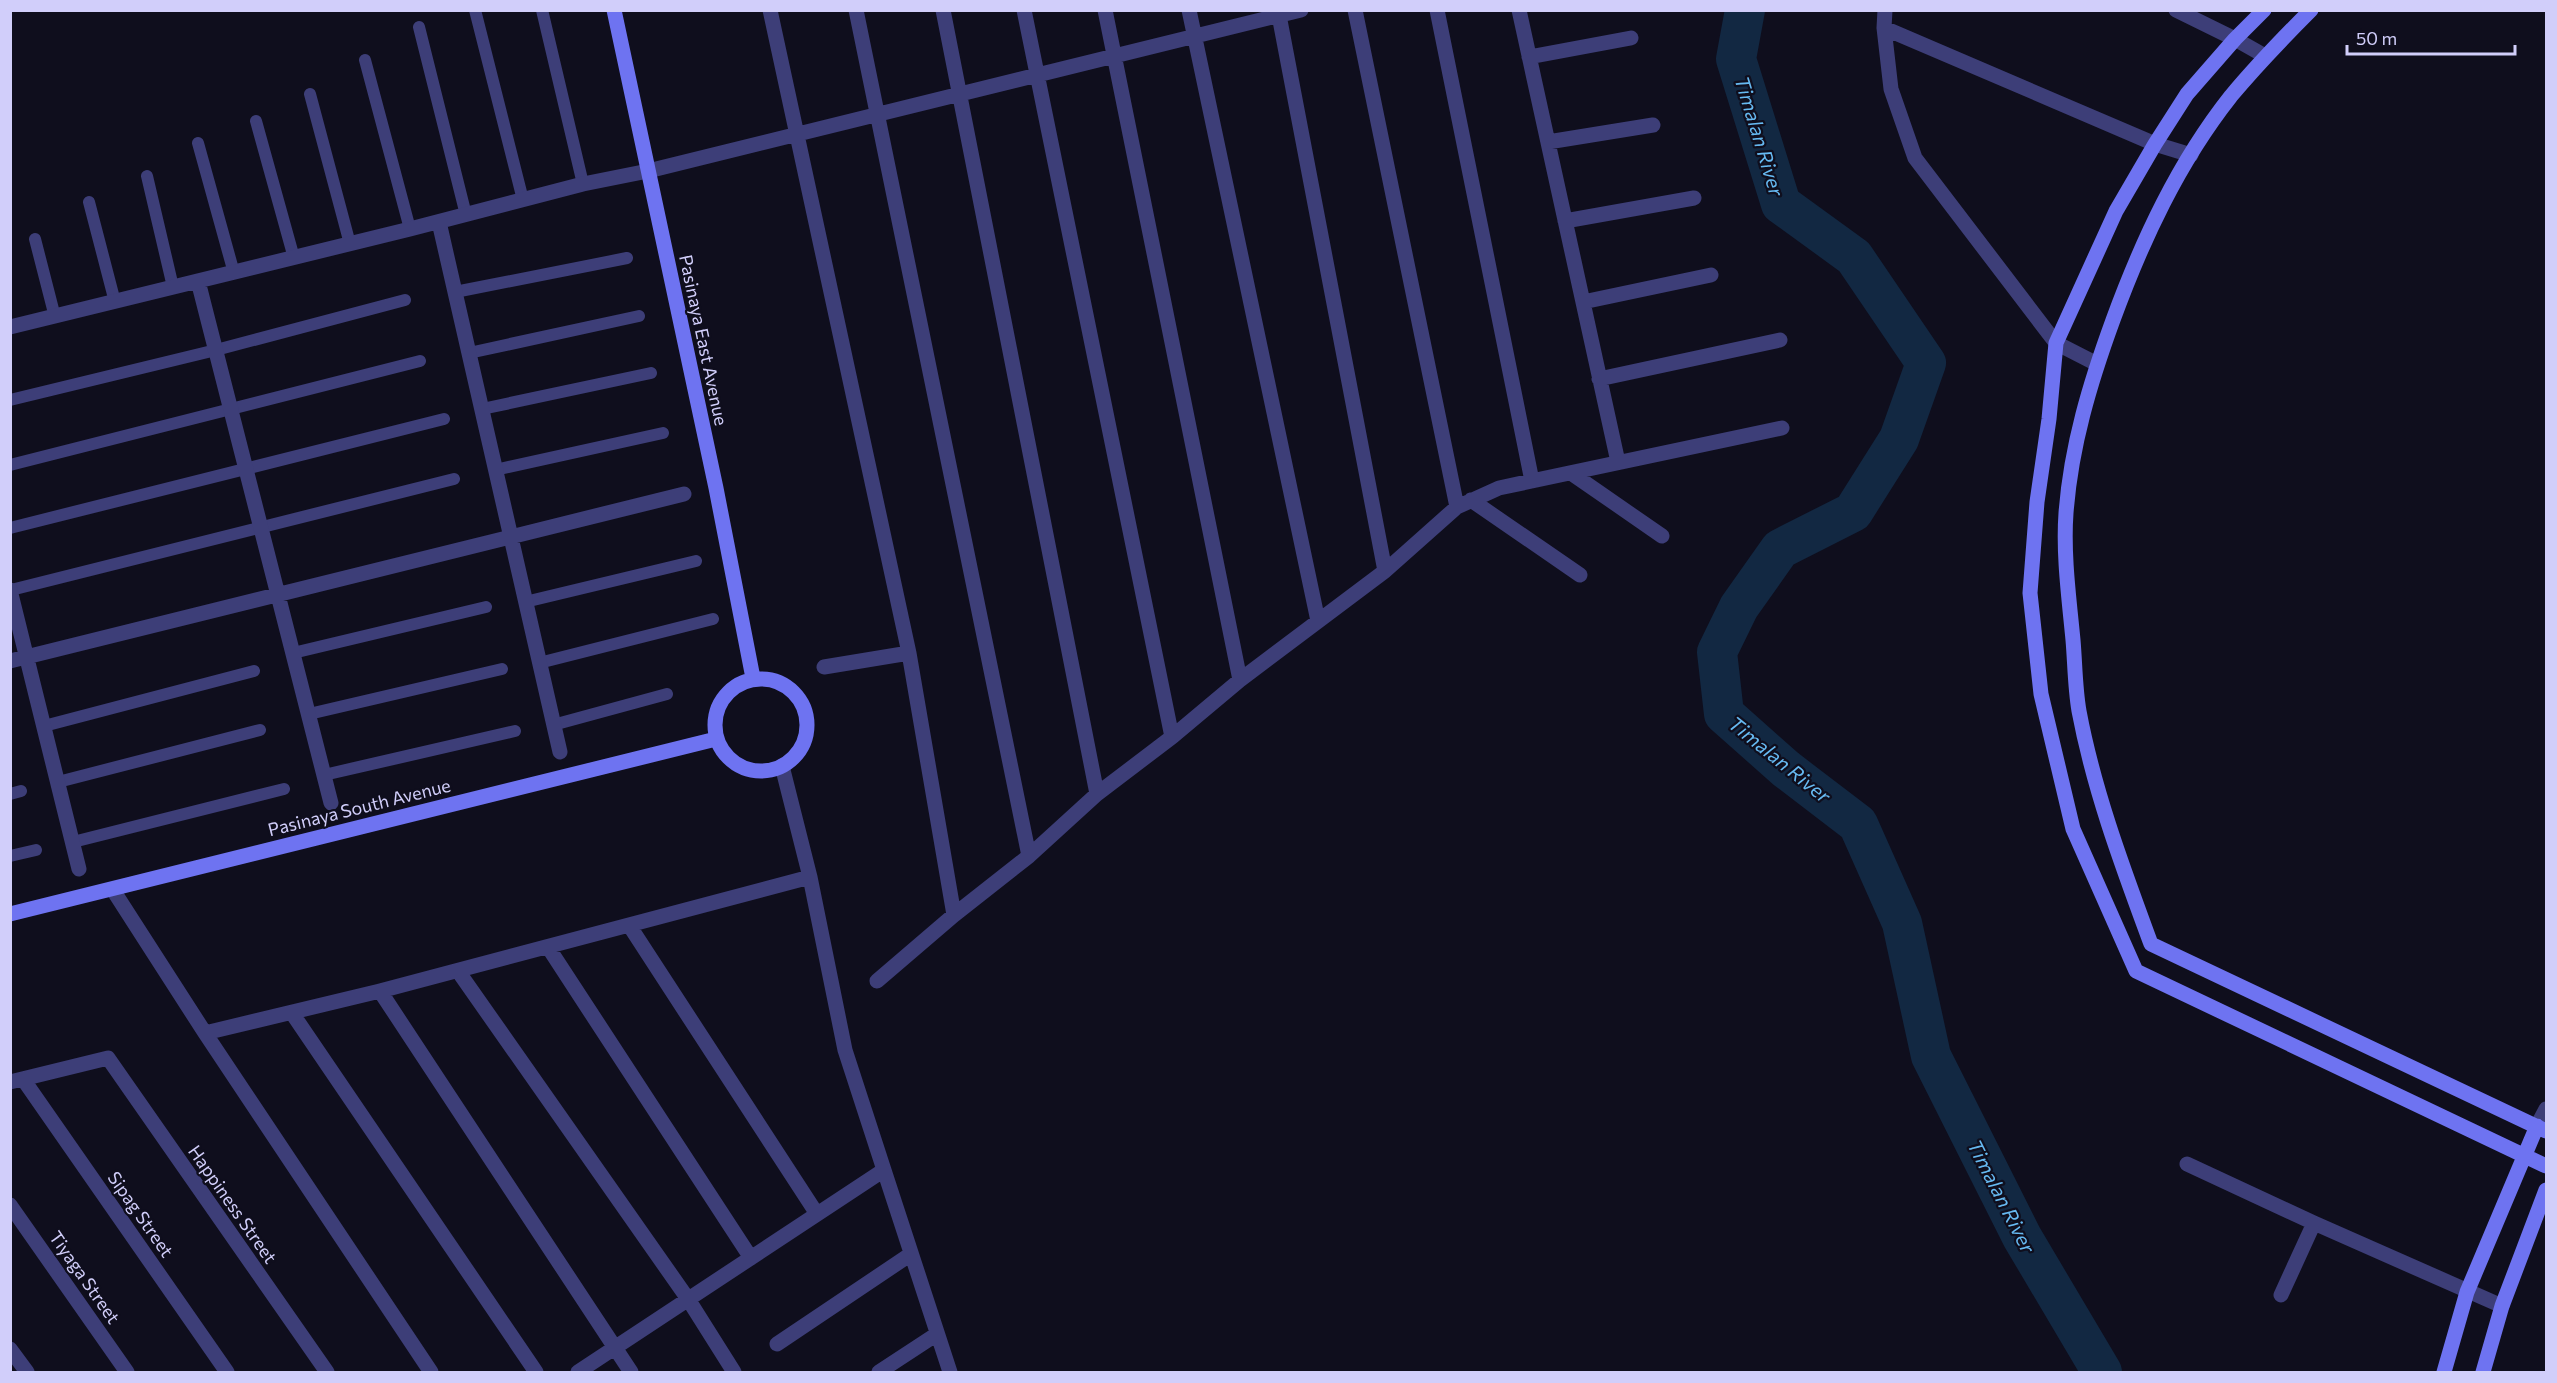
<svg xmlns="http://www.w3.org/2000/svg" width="2557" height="1383" font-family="Commissioner,sans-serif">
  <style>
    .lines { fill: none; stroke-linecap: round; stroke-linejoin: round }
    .river { stroke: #122842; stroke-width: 40 }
    .lane { stroke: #3d3e78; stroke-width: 12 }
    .street { stroke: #3d3e78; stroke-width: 15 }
    .secondary { stroke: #6e73f1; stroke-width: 15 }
    .labels { text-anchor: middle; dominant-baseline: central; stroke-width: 4.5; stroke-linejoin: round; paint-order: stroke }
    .street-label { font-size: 18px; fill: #d1cefa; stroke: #0f0e1d }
    .water-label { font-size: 20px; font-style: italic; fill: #66b9f1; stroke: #0f0e1d }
  </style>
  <rect width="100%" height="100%" fill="#0f0e1d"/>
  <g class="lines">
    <path class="river" d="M 1745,10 L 1736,59 L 1781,204 L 1854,257 L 1926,363 L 1899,439 L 1853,512 L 1780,549 L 1739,607 L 1717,652 L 1724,714 L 1786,769 L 1858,824 L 1902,923 L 1931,1056 L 2022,1237 L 2102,1372"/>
    <path class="lane" d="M 475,10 L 523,200
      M 542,10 L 583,184
      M 419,27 L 466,215
      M 365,60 L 410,229
      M 310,94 L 350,244
      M 256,121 L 294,258
      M 198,143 L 234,273
      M 147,176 L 173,287
      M 89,202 L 115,302
      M 35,239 L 55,317
      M 455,292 L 627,258
      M 469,353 L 639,316
      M 10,400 L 216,350 L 405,300
      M 482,409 L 651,373
      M 10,465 L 420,361
      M 495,470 L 663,433
      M 10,528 L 444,419
      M 11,590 L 454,479
      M 525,602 L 696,561
      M 293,653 L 486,607
      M 539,663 L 713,619
      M 309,714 L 502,669
      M 553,725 L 667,694
      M 44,726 L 254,671
      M 324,775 L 515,731
      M 58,782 L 260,730
      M 10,794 L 21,791
      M 73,842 L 284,789
      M 10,856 L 36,850"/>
    <path class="street" d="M 770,10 L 909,653 L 954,915
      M 856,10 L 1029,856
      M 943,10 L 1097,794
      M 1024,10 L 1172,737
      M 1105,10 L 1240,680
      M 1189,10 L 1318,621
      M 1278,10 L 1385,571
      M 1355,10 L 1457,507
      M 1437,10 L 1532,481
      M 1519,10 L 1618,462
      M 1885,10 L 1884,28 L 1891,89 L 1915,158 L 2056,343 L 2097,364
      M 2176,10 L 2235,39 L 2265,56
      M 1884,28 L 2155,144 L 2191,155
      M 1529,57 L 1631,38
      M 1548,142 L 1653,125
      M 1565,221 L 1694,198
      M 439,222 L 560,752
      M 198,281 L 331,803
      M 1583,302 L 1711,275
      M 10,327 L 410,229 L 583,184 L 648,171 L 1301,10
      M 1599,379 L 1780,340
      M 1571,473 L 1662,536
      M 1471,500 L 1580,575
      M 10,590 L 79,869
      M 10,661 L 684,494
      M 824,667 L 909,653
      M 113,890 L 205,1033 L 431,1372
      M 629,925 L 817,1214
      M 548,947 L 751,1258
      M 458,971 L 688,1299 L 734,1372
      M 877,981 L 954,915 L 1029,856 L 1097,794 L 1172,737 L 1240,680 L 1385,571 L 1457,507 L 1499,488 L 1782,428
      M 380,991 L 631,1372
      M 292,1013 L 536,1372
      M 205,1033 L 380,991 L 810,877
      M 23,1079 L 227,1372
      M 10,1082 L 108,1058 L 327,1372
      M 2537,1126 L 2546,1109
      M 2187,1164 L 2314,1223 L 2502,1306
      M 884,1170 L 950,1372
      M 10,1205 L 127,1372
      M 2281,1295 L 2314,1223
      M 777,1344 L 911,1254
      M 10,1349 L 27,1372
      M 578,1372 L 884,1170 L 845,1050 L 810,877 L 782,766
      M 879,1372 L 937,1334"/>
    <path class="secondary" d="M 614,10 L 716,488 L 753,678
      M 2264,10 L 2235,39 L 2187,94 L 2155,144 L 2116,211 L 2056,343 L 2049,419 L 2037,502 L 2030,593 L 2041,694 L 2073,829 L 2136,971 L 2546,1166
      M 2311,10 C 2283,38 2256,66 2231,96 C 2178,163 2142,241 2113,320 C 2090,383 2071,446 2066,513 C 2063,554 2069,598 2073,640 C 2075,663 2075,688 2079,711 C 2094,791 2123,868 2151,944 L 2546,1131
      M715 725a46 46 0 1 1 92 0a46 46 0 1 1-92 0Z
      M 10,914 L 716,739
      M 2444,1372 L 2467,1292 L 2537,1126
      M 2483,1372 L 2502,1306 L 2546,1190"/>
  </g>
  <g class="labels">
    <g class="street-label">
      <text transform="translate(704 340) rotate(78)">Pasinaya East Avenue</text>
      <text transform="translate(359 807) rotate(-14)">Pasinaya South Avenue</text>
      <text transform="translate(233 1204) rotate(55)">Happiness Street</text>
      <text transform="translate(141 1214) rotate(55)">Sipag Street</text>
      <text transform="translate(85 1277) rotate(55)">Tiyaga Street</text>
    </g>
    <g class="water-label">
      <text transform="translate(1760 136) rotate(73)">Timalan River</text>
      <text transform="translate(1780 759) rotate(39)">Timalan River</text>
      <text transform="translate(2002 1196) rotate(63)">Timalan River</text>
    </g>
  </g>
  <rect width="2557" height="1383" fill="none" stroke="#d1cefa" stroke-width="24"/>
  <path d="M2347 45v9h168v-9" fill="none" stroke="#d1cefa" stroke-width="3"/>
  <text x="2356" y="45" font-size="18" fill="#d1cefa" stroke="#0f0e1d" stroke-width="4.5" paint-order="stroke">50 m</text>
</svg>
